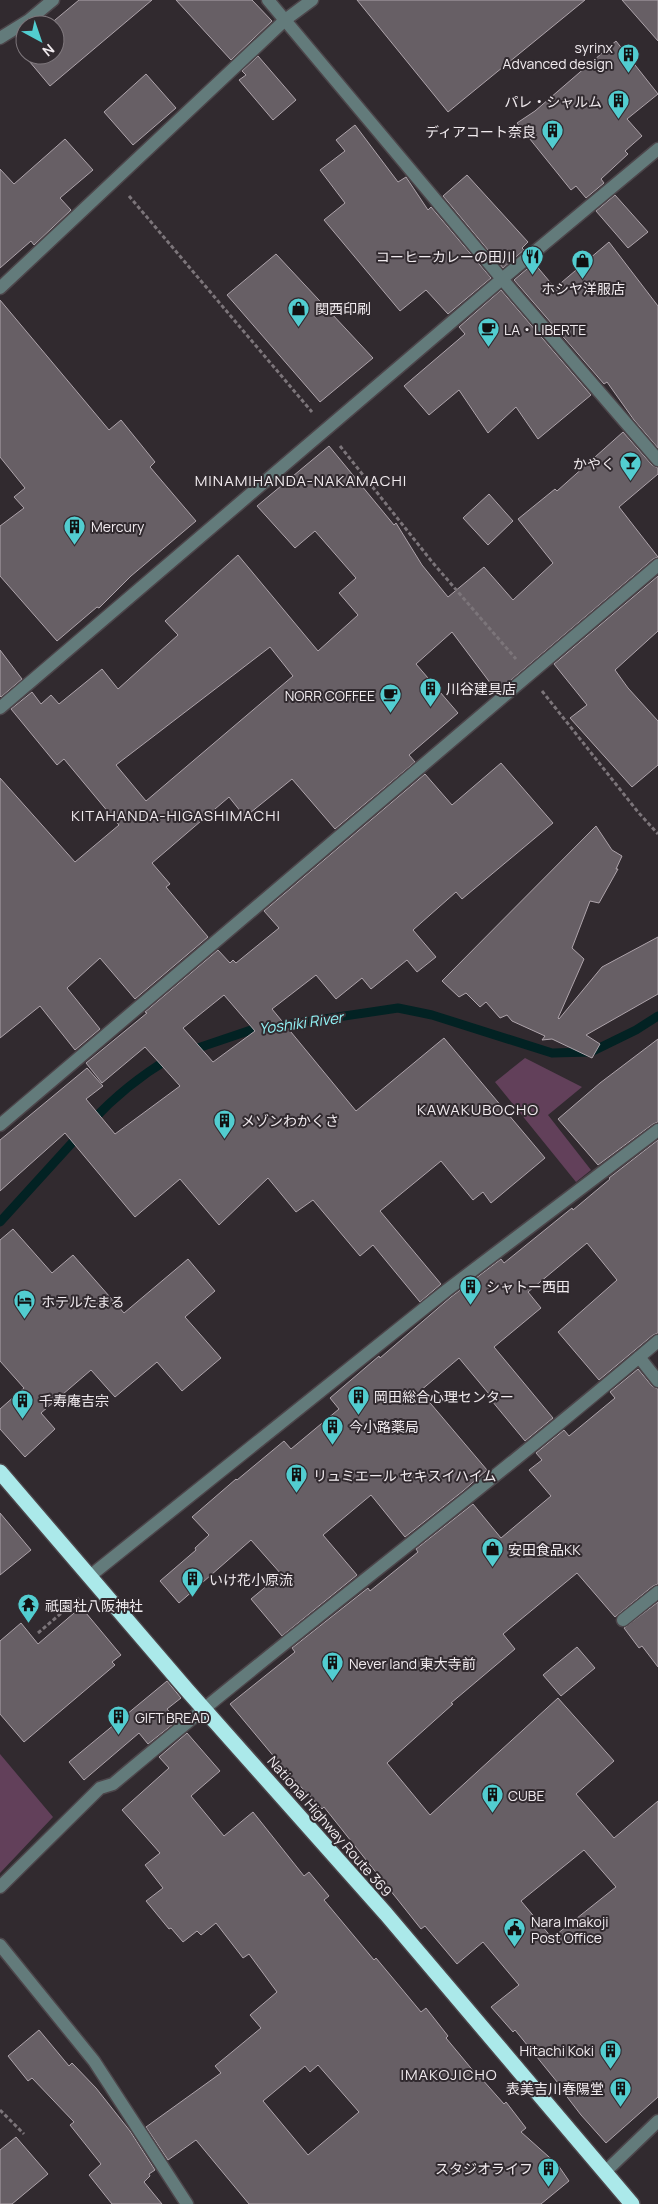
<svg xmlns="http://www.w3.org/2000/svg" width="658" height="2204" font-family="Manrope,'Noto Sans JP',sans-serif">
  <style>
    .green { fill: #62405a }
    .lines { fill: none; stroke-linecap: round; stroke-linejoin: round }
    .stream { stroke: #022223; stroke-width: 9 }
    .building { fill: #675f65; stroke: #aea4ab; fill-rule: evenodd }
    .minor-casing { stroke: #4c454a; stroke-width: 15 }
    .highway-casing { stroke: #4c454a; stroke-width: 18 }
    .path { stroke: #7c757a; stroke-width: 3; stroke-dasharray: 4 2.5; stroke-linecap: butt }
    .minor { stroke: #637b7b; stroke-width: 12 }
    .highway { stroke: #abe9ea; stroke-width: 15 }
    .labels { text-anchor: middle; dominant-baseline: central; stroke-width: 4; stroke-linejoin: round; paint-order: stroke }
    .poi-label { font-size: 14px; fill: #f1ebef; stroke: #312a2f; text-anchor: start }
    .street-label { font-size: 14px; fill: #f1ebef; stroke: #312a2f }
    .neighbourhood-label { font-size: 15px; letter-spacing: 1px; fill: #f1ebef; stroke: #312a2f }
    .water-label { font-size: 15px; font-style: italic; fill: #91f2f5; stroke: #312a2f }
  </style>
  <rect width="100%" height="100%" fill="#312a2f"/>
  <path class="green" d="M 525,1058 L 582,1087 L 548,1115 L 591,1170 L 576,1182 L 495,1082 Z
    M 0,1754 L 53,1817 L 0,1873 Z"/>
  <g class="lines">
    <path class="stream" d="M 189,1051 L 251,1030 L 398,1008 L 432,1015 L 552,1053 L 591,1052 L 636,1030 L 658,1016
      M 91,1122 C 115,1096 140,1076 170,1058
      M 0,1222 L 81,1133"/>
  </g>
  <path class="building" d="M 79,0 L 152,0 L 50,86 L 24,55 L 24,46 L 25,55 L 55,55 L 55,25 L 49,25 Z
    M 176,0 L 252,0 L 272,21 L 231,60 Z
    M 357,0 L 585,0 L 448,112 Z
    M 622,0 L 658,0 L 658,41 Z
    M 616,41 L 658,94 L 627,119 L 642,136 L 625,151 L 628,154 L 601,179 L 604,183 L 586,198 L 576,186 L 571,190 L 517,123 L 535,111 Z
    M 258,56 L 296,100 L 273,120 L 239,80 L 246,75 L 242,71 Z
    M 146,74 L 176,108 L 133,145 L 104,112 Z
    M 355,125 L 398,182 L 406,177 L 428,210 L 431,207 L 491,278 L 448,314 L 426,290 L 400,311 L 324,220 L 345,203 L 320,170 L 345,151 L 336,140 Z
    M 65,139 L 93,170 L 60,198 L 71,210 L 34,245 L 31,241 L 0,268 L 0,169 L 14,184 Z
    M 467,175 L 528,242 L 522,248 L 524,250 L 503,268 L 443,196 Z
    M 615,195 L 648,232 L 628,248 L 596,211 Z
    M 609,242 L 658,306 L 658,448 L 634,420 L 607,382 L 604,384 L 514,280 L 534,263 L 555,288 Z
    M 276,254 L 373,358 L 320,402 L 227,295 Z
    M 501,290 L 591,395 L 538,439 L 516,407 L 488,433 L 459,390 L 429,415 L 404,386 L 465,334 L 459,327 Z
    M 0,300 L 109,430 L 121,420 L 155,462 L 150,467 L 196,521 L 131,576 L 99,608 L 97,607 L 57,641 L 0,576 L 0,526 L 24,508 L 14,497 L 25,488 L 0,457 Z
    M 623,432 L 652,465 L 658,468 L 658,474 L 619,507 L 658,557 L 653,559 L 497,692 L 452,632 L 416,664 L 458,713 L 409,755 L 415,762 L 335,829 L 292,779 L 245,817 L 229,797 L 152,863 L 170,884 L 166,887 L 208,937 L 135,999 L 100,958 L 67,988 L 100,1029 L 75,1050 L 40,1006 L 0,1038 L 0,778 L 75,862 L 119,825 L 64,759 L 57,765 L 11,709 L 32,692 L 41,704 L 51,695 L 59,704 L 102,669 L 118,689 L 178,635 L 165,621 L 238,555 L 318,651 L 358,615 L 339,593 L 356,578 L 315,531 L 295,548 L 257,506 L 329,446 L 394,525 L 396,523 L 422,565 L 448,597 L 484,567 L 513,600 L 553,563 L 518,519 L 555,489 L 557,491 ZM 270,647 L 293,676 L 146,801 L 116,765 Z
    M 489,494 L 513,521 L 488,545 L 463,518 Z
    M 658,576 L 658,631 L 615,670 L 628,688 L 658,721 L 658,765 L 632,787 L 570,718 L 587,705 L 554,664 Z
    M 0,650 L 22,679 L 1,697 L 0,696 Z
    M 501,763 L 553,823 L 462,899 L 456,892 L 413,930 L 436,957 L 417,972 L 407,960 L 371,989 L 362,978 L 336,999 L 316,975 L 272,1009 L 356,1111 L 444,1038 L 545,1158 L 491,1203 L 483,1192 L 473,1200 L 441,1161 L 380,1211 L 441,1284 L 420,1302 L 373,1245 L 360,1256 L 313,1200 L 296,1212 L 268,1178 L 219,1225 L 180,1179 L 135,1217 L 65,1133 L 0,1191 L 0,1140 L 87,1068 L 103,1086 L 86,1099 L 115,1134 L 180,1086 L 145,1047 L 102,1083 L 86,1063 L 147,1013 L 145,1012 L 218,950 L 230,963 L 233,960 L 236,963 L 279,928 L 264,911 L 425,774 L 452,805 ZM 224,995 L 255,1031 L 213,1062 L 183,1028 Z
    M 596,826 L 612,850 L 622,856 L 616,869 L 618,869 L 599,903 L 590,901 L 572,948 L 584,959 L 558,1018 L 559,1019 L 602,967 L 658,937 L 658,994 L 586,1035 L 600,1044 L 592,1058 L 552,1039 L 542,1040 L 545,1036 L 512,1021 L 507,1015 L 500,1018 L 486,1002 L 480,1007 L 466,993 L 459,997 L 442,981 Z
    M 658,1039 L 658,1122 L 653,1124 L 598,1165 L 558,1119 L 600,1083 Z
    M 658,1140 L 658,1333 L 653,1335 L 599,1380 L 558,1332 L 617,1280 L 587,1243 L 528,1292 L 541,1308 L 494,1347 L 553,1418 L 525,1441 L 487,1395 L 489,1394 L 459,1358 L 420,1391 L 487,1470 L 463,1491 L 405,1537 L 371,1495 L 323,1535 L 357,1575 L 282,1636 L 251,1599 L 281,1574 L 251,1540 L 179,1603 L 160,1581 L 196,1550 L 195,1548 L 209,1535 L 192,1517 L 236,1479 L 237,1480 L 284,1441 L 291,1449 L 339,1409 L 330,1398 L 379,1356 L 380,1358 L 451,1297 L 501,1259 L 504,1263 L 572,1208 L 573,1210 L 610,1179 L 609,1178 Z
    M 13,1229 L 52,1273 L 73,1255 L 124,1313 L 188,1259 L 215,1291 L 185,1317 L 221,1358 L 182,1391 L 157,1362 L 115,1397 L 91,1370 L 41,1413 L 55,1429 L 25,1457 L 0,1429 L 0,1409 L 24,1388 L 0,1361 L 0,1240 Z
    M 638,1369 L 652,1386 L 658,1389 L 658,1584 L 653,1586 L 615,1617 L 577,1573 L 503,1634 L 515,1649 L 451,1703 L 453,1704 L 387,1763 L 430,1815 L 558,1698 L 614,1761 L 576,1794 L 614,1838 L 658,1801 L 658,2097 L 606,2143 L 581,2115 L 561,2089 L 562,2088 L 515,2030 L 513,2032 L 491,2007 L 519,1985 L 483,1942 L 457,1964 L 425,1926 L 421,1929 L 324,1807 L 322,1809 L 286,1771 L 230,1704 L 295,1652 L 292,1648 L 368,1588 L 370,1591 L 418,1552 L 416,1549 L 473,1504 L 501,1538 L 551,1496 L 529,1470 L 542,1460 L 536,1453 L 564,1430 L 569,1436 L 615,1398 L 610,1392 ZM 584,1850 L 616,1887 L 552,1938 L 521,1901 Z
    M 0,1513 L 31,1550 L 0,1575 Z
    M 658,1602 L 658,1667 L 642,1646 L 639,1648 L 624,1628 Z
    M 81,1607 L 121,1655 L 112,1662 L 115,1665 L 24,1742 L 0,1714 L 0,1641 L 21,1623 L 38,1644 Z
    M 577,1647 L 595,1668 L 561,1696 L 543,1675 Z
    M 167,1681 L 181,1698 L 167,1709 L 177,1721 L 148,1744 L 139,1733 L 84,1780 L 69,1762 Z
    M 187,1733 L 220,1771 L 191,1796 L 224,1836 L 253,1812 L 304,1876 L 309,1872 L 329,1896 L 324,1900 L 374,1960 L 376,1958 L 421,2012 L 426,2008 L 448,2036 L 446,2038 L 480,2079 L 481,2078 L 504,2104 L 506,2102 L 526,2128 L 521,2132 L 558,2165 L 569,2181 L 541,2204 L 249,2204 L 196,2140 L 168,2160 L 146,2127 L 221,2073 L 215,2066 L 261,2028 L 250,2015 L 277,1992 L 249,1954 L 243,1958 L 216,1923 L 201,1935 L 197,1931 L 183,1942 L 171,1928 L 169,1929 L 146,1901 L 163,1888 L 145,1865 L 160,1853 L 122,1810 L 169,1768 L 159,1757 ZM 318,2065 L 359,2112 L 308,2155 L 263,2101 L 305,2066 L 310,2072 Z
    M 39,2030 L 69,2066 L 72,2063 L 96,2088 L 130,2131 L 155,2170 L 149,2174 L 150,2176 L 144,2182 L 162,2204 L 112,2204 L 89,2175 L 101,2164 L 70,2125 L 74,2122 L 32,2078 L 28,2081 L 8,2056 Z
    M 16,2137 L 48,2174 L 12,2204 L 0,2204 L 0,2150 Z"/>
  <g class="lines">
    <defs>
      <path id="minor" d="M 268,0 L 502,279 L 658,460
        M 0,38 L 29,20 L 53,0
        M 0,288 L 285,20 L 312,0
        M 0,708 L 502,279 L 658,149
        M 0,1125 L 658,565
        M 639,1357 L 658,1381
        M 90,1576 L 447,1290 L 658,1130
        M 623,1620 L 658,1592
        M 0,1887 L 100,1788 L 113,1784 C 292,1633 480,1493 658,1341
        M 0,1945 L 94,2061 L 187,2204
        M 604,2173 L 658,2121"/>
      <path id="highway" d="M 0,1472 L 187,1690 L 386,1914 L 632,2204"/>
    </defs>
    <use href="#minor" class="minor-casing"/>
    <use href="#highway" class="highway-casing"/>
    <path class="path" d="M 129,196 L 312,412
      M 340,446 L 433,563 L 516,659
      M 542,691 L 638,812 L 658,834
      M 38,1633 L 79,1598
      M 0,2110 L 24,2134"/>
    <use href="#minor" class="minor"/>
    <use href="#highway" class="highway"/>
  </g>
  <defs>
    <symbol id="building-pin" viewBox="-11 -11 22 30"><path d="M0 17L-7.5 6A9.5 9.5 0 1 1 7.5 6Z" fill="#52cdd0" stroke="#312a2f"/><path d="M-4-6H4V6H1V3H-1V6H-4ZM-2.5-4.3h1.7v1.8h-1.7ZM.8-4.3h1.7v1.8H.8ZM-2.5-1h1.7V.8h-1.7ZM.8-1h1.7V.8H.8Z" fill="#111"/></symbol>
    <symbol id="restaurant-pin" viewBox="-11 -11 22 30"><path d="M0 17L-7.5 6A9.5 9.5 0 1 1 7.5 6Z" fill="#52cdd0" stroke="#312a2f"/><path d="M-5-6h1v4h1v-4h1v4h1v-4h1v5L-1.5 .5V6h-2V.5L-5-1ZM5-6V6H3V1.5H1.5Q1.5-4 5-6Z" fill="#111"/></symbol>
    <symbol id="shop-pin" viewBox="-11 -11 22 30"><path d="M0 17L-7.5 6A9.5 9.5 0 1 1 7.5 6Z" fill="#52cdd0" stroke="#312a2f"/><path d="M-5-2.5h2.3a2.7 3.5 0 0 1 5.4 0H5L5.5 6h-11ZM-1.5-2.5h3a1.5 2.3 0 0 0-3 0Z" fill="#111"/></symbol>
    <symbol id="cafe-pin" viewBox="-11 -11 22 30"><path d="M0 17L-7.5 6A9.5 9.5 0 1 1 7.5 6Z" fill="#52cdd0" stroke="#312a2f"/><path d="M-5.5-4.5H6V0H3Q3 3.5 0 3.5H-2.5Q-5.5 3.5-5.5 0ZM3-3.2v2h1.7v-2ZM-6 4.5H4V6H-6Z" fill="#111"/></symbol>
    <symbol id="bar-pin" viewBox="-11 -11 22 30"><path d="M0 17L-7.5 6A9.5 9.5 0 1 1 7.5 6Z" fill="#52cdd0" stroke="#312a2f"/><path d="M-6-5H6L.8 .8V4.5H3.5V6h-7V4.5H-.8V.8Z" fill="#111"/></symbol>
    <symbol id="hotel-pin" viewBox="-11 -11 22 30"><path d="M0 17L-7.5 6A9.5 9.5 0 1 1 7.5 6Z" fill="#52cdd0" stroke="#312a2f"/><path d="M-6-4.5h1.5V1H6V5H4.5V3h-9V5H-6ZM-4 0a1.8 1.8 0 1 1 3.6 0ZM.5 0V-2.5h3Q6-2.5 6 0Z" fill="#111"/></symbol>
    <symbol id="temple-pin" viewBox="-11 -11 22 30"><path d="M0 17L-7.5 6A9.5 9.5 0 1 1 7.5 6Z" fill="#52cdd0" stroke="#312a2f"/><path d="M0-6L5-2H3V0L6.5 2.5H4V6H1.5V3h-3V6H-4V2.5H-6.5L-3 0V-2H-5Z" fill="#111"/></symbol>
    <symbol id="civic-pin" viewBox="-11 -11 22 30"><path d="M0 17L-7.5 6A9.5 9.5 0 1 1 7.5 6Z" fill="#52cdd0" stroke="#312a2f"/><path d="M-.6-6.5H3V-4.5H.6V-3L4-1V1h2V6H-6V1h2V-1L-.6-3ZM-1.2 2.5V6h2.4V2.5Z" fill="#111"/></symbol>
  </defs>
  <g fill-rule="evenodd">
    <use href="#building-pin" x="616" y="42" width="25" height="34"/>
    <use href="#building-pin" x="606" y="88" width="25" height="34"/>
    <use href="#building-pin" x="540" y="118" width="25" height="34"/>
    <use href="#restaurant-pin" x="520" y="244" width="25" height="34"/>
    <use href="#shop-pin" x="570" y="248" width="25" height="34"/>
    <use href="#shop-pin" x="286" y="296" width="25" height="34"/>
    <use href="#cafe-pin" x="476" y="316" width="25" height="34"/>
    <use href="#bar-pin" x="618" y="450" width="25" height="34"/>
    <use href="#building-pin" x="62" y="514" width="25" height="34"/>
    <use href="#building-pin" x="418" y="676" width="25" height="34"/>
    <use href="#cafe-pin" x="378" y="682" width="25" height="34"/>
    <use href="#building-pin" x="212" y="1108" width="25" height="34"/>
    <use href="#building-pin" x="458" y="1274" width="25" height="34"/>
    <use href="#hotel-pin" x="12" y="1288" width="25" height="34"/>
    <use href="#building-pin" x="346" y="1384" width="25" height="34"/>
    <use href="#building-pin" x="10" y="1388" width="25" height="34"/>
    <use href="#building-pin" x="320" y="1414" width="25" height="34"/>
    <use href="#building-pin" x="284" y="1462" width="25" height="34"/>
    <use href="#shop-pin" x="480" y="1536" width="25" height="34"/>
    <use href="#building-pin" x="180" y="1566" width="25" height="34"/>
    <use href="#temple-pin" x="16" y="1592" width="25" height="34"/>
    <use href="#building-pin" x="320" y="1650" width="25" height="34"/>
    <use href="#building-pin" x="106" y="1704" width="25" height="34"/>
    <use href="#building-pin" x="480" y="1782" width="25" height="34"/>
    <use href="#civic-pin" x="502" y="1916" width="25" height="34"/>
    <use href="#building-pin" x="598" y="2038" width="25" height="34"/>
    <use href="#building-pin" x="608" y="2076" width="25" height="34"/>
    <use href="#building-pin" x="536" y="2156" width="25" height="34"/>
  </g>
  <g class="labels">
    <g class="poi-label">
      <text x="613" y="47" text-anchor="end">syrinx<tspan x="613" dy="16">Advanced design</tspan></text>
      <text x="602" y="101" text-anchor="end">パレ・シャルム</text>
      <text x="536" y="131" text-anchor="end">ディアコート奈良</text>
      <text x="516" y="256" text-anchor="end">コーヒーカレーの田川</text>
      <text x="583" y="288" text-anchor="middle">ホシヤ洋服店</text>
      <text x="315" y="308">関西印刷</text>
      <text x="504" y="329">LA・LIBERTE</text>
      <text x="615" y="463" text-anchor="end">かやく</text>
      <text x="91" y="526">Mercury</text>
      <text x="446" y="688">川谷建具店</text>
      <text x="375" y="695" text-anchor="end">NORR COFFEE</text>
      <text x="241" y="1120">メゾンわかくさ</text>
      <text x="486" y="1286">シャトー西田</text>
      <text x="41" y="1301">ホテルたまる</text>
      <text x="374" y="1396">岡田総合心理センター</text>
      <text x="39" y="1400">千寿庵吉宗</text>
      <text x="349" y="1426">今小路薬局</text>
      <text x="313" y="1475">リュミエール セキスイハイム</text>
      <text x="508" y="1549">安田食品KK</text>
      <text x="209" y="1579">いけ花小原流</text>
      <text x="45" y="1605">祇園社八阪神社</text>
      <text x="349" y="1663">Never land 東大寺前</text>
      <text x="135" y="1717">GIFT BREAD</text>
      <text x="508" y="1795">CUBE</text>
      <text x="531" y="1921">Nara Imakoji<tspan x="531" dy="16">Post Office</tspan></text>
      <text x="594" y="2050" text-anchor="end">Hitachi Koki</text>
      <text x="604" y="2088" text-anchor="end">表美吉川春陽堂</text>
      <text x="533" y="2168" text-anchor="end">スタジオライフ</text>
    </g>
    <g class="street-label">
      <text transform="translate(330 1826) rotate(49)">National Highway Route 369</text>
    </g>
    <g class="neighbourhood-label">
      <text x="301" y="480">MINAMIHANDA-NAKAMACHI</text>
      <text x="176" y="815">KITAHANDA-HIGASHIMACHI</text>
      <text x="478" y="1109">KAWAKUBOCHO</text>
      <text x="449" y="2074">IMAKOJICHO</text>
    </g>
    <g class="water-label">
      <text transform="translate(301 1023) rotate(-8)">Yoshiki River</text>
    </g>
  </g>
  <g transform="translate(40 40) rotate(140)"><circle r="24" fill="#312a2f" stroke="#7e777c"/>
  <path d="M0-4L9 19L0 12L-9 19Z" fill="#52cdd0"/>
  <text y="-8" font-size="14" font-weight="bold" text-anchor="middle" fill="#f1ebef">N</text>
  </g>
</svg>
